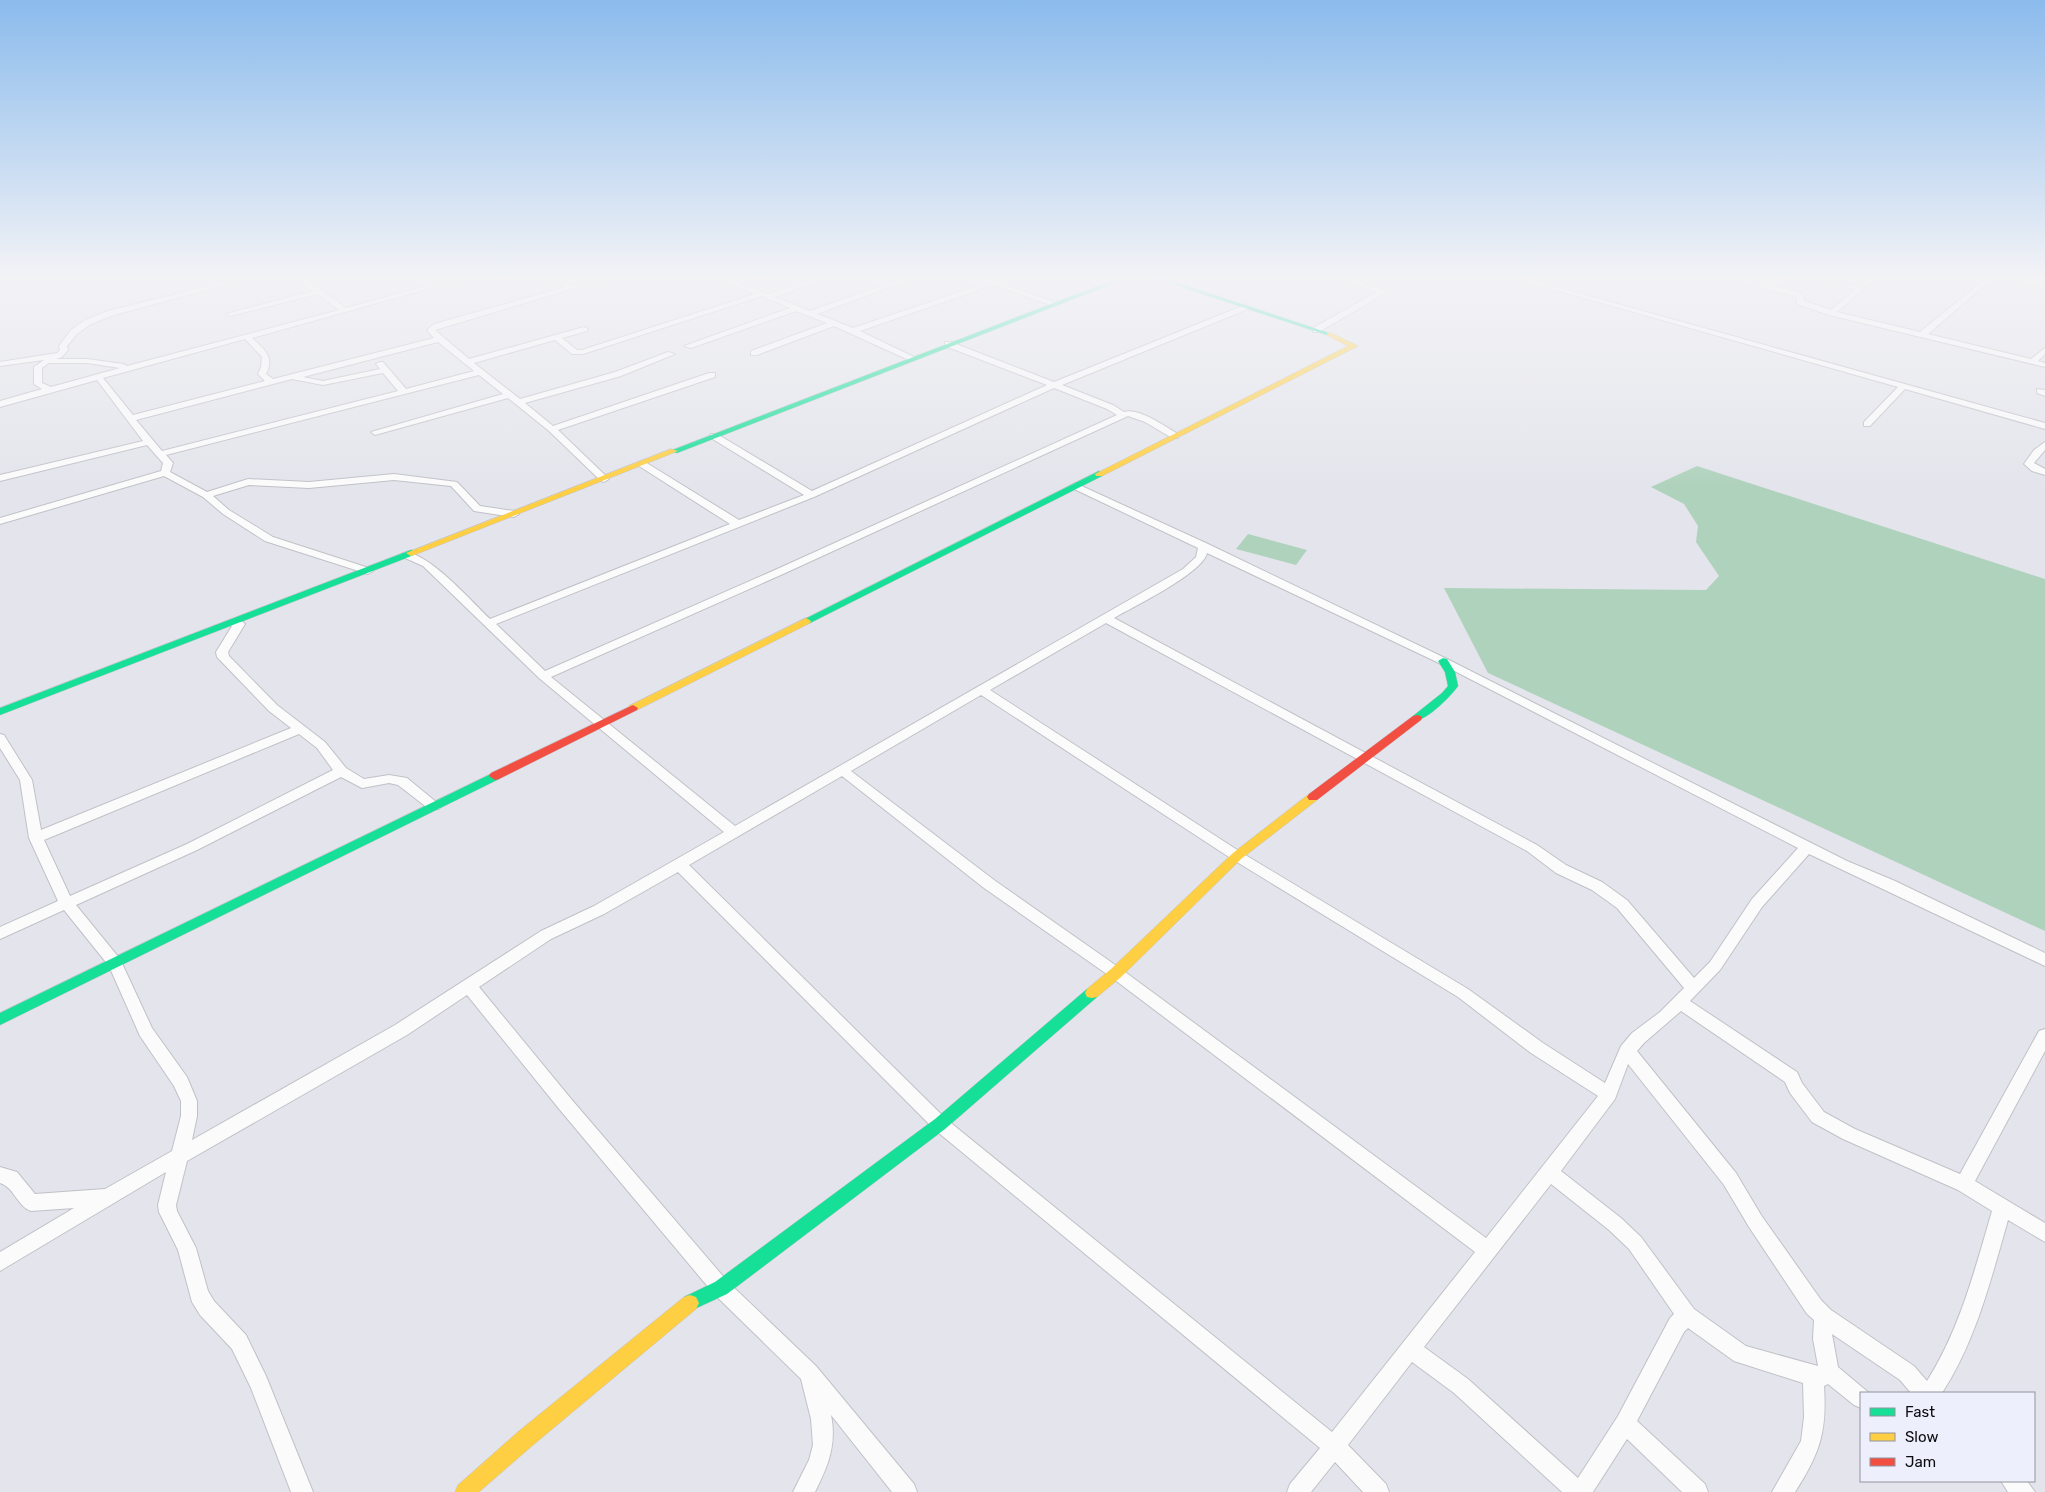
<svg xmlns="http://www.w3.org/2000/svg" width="2045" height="1492" font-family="Rubik,sans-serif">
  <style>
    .green { fill: #afd2bc }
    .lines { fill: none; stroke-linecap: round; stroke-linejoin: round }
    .street-casing { stroke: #c0c1c7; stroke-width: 2 }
    .fast-casing { stroke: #c0c1c7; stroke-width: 1 }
    .slow-casing { stroke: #c0c1c7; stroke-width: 1 }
    .jam-casing { stroke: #c0c1c7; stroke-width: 1 }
    .street { fill: #fbfbfc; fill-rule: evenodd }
    .fast { fill: #16e098; fill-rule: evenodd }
    .slow { fill: #ffcf43; fill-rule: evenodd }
    .jam { fill: #f24e42; fill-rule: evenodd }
  </style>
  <rect width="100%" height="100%" fill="#e4e5ec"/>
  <path class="green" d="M 1697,466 L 2045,579 L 2045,931 L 1488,673 L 1444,588 L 1706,590 L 1719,576 L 1696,542 L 1698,526 L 1684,504 L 1651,487 Z
    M 1248,534 L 1307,550 L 1296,565 L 1236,549 Z"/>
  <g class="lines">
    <defs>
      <path id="street" d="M 236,279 L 247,279 L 114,315 L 91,324 L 77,334 L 67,346 L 68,350 L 62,357 L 56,359 L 87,359 L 123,364 L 127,366 L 339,310 L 318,294 L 230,316 L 226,314 L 313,291 L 298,279 L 306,279 L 346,308 L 452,279 L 463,279 L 252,338 C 264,349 275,357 266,374 L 273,379 L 434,338 L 427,330 L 434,324 L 566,287 L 548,279 C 557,279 563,283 572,285 C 579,286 595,279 605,279 L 435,330 L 469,359 L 584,327 L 588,329 L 587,331 L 562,338 L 577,350 L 582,350 L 755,294 L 722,279 L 731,279 L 768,294 L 812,279 L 822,279 L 775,297 L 810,311 L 901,279 L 911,279 L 817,314 L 853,328 L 986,283 L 983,281 L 987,279 L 1060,304 L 1053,306 L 993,285 L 860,331 L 914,357 L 914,361 L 911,361 L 834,326 L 757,355 L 751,355 L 751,351 L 827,323 L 796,311 L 691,348 L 684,346 L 790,308 L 762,296 L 583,354 L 572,354 L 555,340 L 474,363 L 520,399 L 615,372 L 668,352 L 675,354 L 621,376 L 525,403 L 553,426 L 709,373 L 715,373 L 715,377 L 558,430 L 607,477 L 609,479 L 604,482 L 601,481 L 549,431 L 508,398 L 375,435 L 371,432 L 503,394 L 479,375 L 166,455 L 173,463 L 170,472 L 207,492 L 248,479 L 309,482 L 394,474 L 457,482 L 480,506 L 514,511 L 519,514 L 514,517 L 474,511 L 451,486 L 394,480 L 309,488 L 249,485 L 213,496 L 229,510 L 273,537 L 372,569 L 373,571 L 368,574 L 265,541 L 223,514 L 203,497 L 164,476 L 0,524 L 0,518 L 161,471 L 163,463 L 147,445 L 0,481 L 0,475 L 143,441 L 97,380 L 0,407 L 0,401 L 42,389 L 34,384 L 34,367 L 44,360 L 0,366 L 0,362 L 57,353 L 60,350 L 59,346 L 71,330 L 85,320 L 108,311 ZM 245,339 L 262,357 L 261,367 L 258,374 L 265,381 L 133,415 L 103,378 ZM 438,342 L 474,371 L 406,389 L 383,362 L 380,362 L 376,364 L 380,369 L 323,381 L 303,377 ZM 49,363 L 87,363 L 120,368 L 51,387 L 42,383 L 42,368 ZM 383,373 L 398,391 L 162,451 L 136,420 L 292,379 L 323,385 Z
        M 1342,279 L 1352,279 L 1387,292 L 1319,332 L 1313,332 L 1313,328 L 1377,292 Z
        M 1517,279 L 1528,279 L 2045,423 L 2045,429 L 1905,389 L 1870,426 L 1864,426 L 1864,422 L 1898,387 Z
        M 1735,279 L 1746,279 L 1799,292 L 1804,296 L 1804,301 L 1831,310 L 1855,290 L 1816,279 L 1827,279 L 1859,287 L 1868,279 L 1875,279 L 1837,312 L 1920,332 L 1985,279 L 1992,279 L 1928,334 L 2031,359 L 2045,348 L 2045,354 L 2038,361 L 2045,363 L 2045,367 L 1829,315 L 1797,304 L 1796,297 L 1793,296 Z
        M 2014,279 L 2027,279 L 2045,283 L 2045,287 Z
        M 1245,305 L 1249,307 L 1248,309 L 1062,385 L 1113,405 L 1124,412 C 1138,407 1166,427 1178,434 L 1178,438 L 1172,438 L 1145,422 L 1128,416 L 783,574 L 551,677 L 735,826 L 1183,569 L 1196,557 L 1198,548 L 1072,488 L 1070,486 L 1075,483 L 1208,544 L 1447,659 L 1847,861 L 1895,881 L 2045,953 L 2045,966 L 1809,854 L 1762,907 L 1720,970 L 1690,1001 L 1797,1072 L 1802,1083 L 1824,1112 L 1855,1129 L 1960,1174 L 2039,1031 L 2045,1029 L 2045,1051 L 1975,1181 L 2045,1223 L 2045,1242 L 2008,1220 C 1991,1279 1976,1341 1942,1393 L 1911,1393 L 1900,1380 L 1832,1334 L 1838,1367 L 1869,1393 L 1861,1393 L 1861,1408 L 1854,1405 L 1828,1384 L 1824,1386 C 1827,1432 1820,1453 1795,1492 L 1772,1492 L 1801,1441 L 1804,1417 L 1803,1383 L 1734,1361 L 1688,1328 L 1684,1332 L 1637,1421 L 1705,1484 L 1708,1492 L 1682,1492 L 1627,1439 L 1593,1492 L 1562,1492 L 1454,1393 L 1412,1362 L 1348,1445 L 1386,1484 L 1389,1492 L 1363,1492 L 1335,1462 L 1311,1492 L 1287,1492 L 1290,1484 L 1320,1448 L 934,1129 L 678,872 L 604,914 L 551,939 L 479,987 L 572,1100 L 728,1282 L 816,1366 L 914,1484 L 917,1492 L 892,1492 L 831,1415 C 837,1445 828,1466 815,1492 L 793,1492 L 809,1460 L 813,1445 L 811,1419 L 801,1379 L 714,1294 L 560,1110 L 467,995 L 407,1035 L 187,1161 L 176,1205 L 177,1211 L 196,1248 L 208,1291 L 214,1301 L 246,1335 L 266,1376 L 313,1492 L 291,1492 L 251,1388 L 232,1349 L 200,1315 L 192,1302 L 178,1250 L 159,1212 L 158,1205 L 166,1172 L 0,1271 L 0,1252 L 74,1208 L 31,1211 C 17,1206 14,1187 0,1183 L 0,1167 L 17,1172 L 35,1194 L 105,1189 L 172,1151 L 181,1116 L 181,1101 L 174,1086 L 140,1036 L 109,966 L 64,910 L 0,939 L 0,927 L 58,901 L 29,838 L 20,780 L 0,748 L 0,734 L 4,735 L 32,780 L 41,830 L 291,728 L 269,711 L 217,657 L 216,652 L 232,626 L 227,623 L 233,620 L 243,622 L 245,624 L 228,652 L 229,656 L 277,705 L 325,742 L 346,768 L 364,779 L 389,775 L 407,778 L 441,806 L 439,809 L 429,809 L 398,785 L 389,783 L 362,788 L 341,777 L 197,850 L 76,905 L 120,959 L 152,1028 L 187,1077 L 197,1101 L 197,1116 L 192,1140 L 395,1025 L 541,931 L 594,906 L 724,832 L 539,678 L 423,566 L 403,557 L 402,555 L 403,553 C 425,548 474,604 490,619 L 730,524 L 639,466 L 639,462 L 645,462 L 739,520 L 804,495 L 711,438 L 711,434 L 717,434 L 812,491 L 1047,385 L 945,346 L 945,342 L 951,342 L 1054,382 ZM 1054,388 L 1107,409 L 1117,415 L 775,570 L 545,671 L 496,624 L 814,497 ZM 1207,553 L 1439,663 L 1798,848 L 1752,899 L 1710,962 L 1694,978 L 1627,900 L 1602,882 L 1566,865 L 1537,845 L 1114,618 C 1133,607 1203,573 1207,553 ZM 1106,623 L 1527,851 L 1556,873 L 1592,890 L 1617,908 L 1684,988 L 1660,1012 L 1632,1033 L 1621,1046 L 1605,1083 L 1543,1043 L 1468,989 L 1242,853 L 990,690 ZM 981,695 L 1232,859 L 1458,997 L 1531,1053 L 1598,1096 L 1486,1238 L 1121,969 L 994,880 L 851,771 ZM 299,734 L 317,748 L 333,770 L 187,844 L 70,896 L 44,840 ZM 842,776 L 984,888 L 1111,977 L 1475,1252 L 1332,1432 L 946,1119 L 689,865 ZM 1681,1011 L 1785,1082 L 1790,1093 L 1812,1122 L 1843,1139 L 1958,1190 L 1992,1211 C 1975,1269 1960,1329 1927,1381 L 1914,1366 L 1831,1310 L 1821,1300 L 1761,1215 L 1736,1173 L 1637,1051 L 1644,1043 ZM 1628,1064 L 1724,1185 L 1749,1227 L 1807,1314 L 1814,1320 L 1813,1339 L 1818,1366 L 1746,1346 L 1694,1309 L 1641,1237 L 1621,1218 L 1561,1171 L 1615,1099 ZM 1551,1184 L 1609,1230 L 1629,1249 L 1674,1314 L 1670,1318 L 1618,1416 L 1578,1478 L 1468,1379 L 1424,1347 Z
        M 2037,389 L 2045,390 L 2045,396 L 2037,393 Z
        M 2045,442 L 2045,450 L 2034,463 L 2045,469 L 2045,475 L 2032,471 L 2024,464 L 2034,450 Z
        M 2001,1481 L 2027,1481 L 2035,1492 L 2008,1492 Z"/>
      <path id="fast" d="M 1116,279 L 1125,279 L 677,453 L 670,451 Z
        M 1157,279 L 1166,279 L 1332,334 L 1327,335 Z
        M 1099,471 L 1103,474 L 1102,476 L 810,623 L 806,624 L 801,621 Z
        M 411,550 L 414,551 L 414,555 L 0,715 L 0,708 Z
        M 1443,658 L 1447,659 L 1455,672 L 1458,686 C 1451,696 1425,723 1413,720 L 1412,718 L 1413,716 L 1442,693 L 1448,686 L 1445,672 L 1438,661 Z
        M 495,772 L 501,776 L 499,779 L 0,1025 L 0,1013 Z
        M 1092,988 L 1097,989 L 1099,993 L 1097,997 L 945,1129 L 727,1294 L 690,1311 L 684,1309 L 681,1303 L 684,1297 L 715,1282 L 935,1119 L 1087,989 Z"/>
      <path id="slow" d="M 1327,333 L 1331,333 L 1358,346 L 1102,476 L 1096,476 L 1095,474 L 1348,346 L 1327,335 Z
        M 671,449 L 678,451 L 414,555 L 411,556 L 406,553 Z
        M 806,618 L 811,621 L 810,623 L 637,710 L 633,711 L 628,708 L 629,706 Z
        M 1313,793 L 1319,797 L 1317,800 L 1241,859 L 1121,977 L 1097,997 L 1092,998 L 1087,997 L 1085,993 L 1087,989 L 1111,969 L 1233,853 L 1309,794 Z
        M 690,1295 L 696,1297 L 699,1303 L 696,1309 L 533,1445 L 479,1492 L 455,1492 L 458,1485 L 519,1431 L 684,1297 Z"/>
      <path id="jam" d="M 633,705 L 638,708 L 637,710 L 499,779 L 495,780 L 489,776 L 491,773 Z
        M 1417,715 L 1421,716 L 1422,718 L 1421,720 L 1317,800 L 1309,800 L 1307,797 L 1309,794 L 1413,716 Z"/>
    </defs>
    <use href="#street" class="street-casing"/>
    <use href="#fast" class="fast-casing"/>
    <use href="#slow" class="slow-casing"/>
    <use href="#jam" class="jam-casing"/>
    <use href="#street" class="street"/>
    <use href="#fast" class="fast"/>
    <use href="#slow" class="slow"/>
    <use href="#jam" class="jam"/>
  </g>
  <linearGradient id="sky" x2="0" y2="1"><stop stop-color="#8bbbec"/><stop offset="0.57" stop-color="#f3f3f6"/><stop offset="1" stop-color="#f3f3f6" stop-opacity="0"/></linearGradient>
  <rect width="2045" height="488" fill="url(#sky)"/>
  <rect x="1860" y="1392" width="175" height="90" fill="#edf0fc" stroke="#92949d"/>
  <rect x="1870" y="1408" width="25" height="8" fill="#16e098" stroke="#92949d"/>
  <text x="1905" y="1417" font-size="15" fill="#0a0b0f">Fast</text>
  <rect x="1870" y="1433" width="25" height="8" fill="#ffcf43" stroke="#92949d"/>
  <text x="1905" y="1442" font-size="15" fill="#0a0b0f">Slow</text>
  <rect x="1870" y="1458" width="25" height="8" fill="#f24e42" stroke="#92949d"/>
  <text x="1905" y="1467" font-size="15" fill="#0a0b0f">Jam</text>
</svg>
